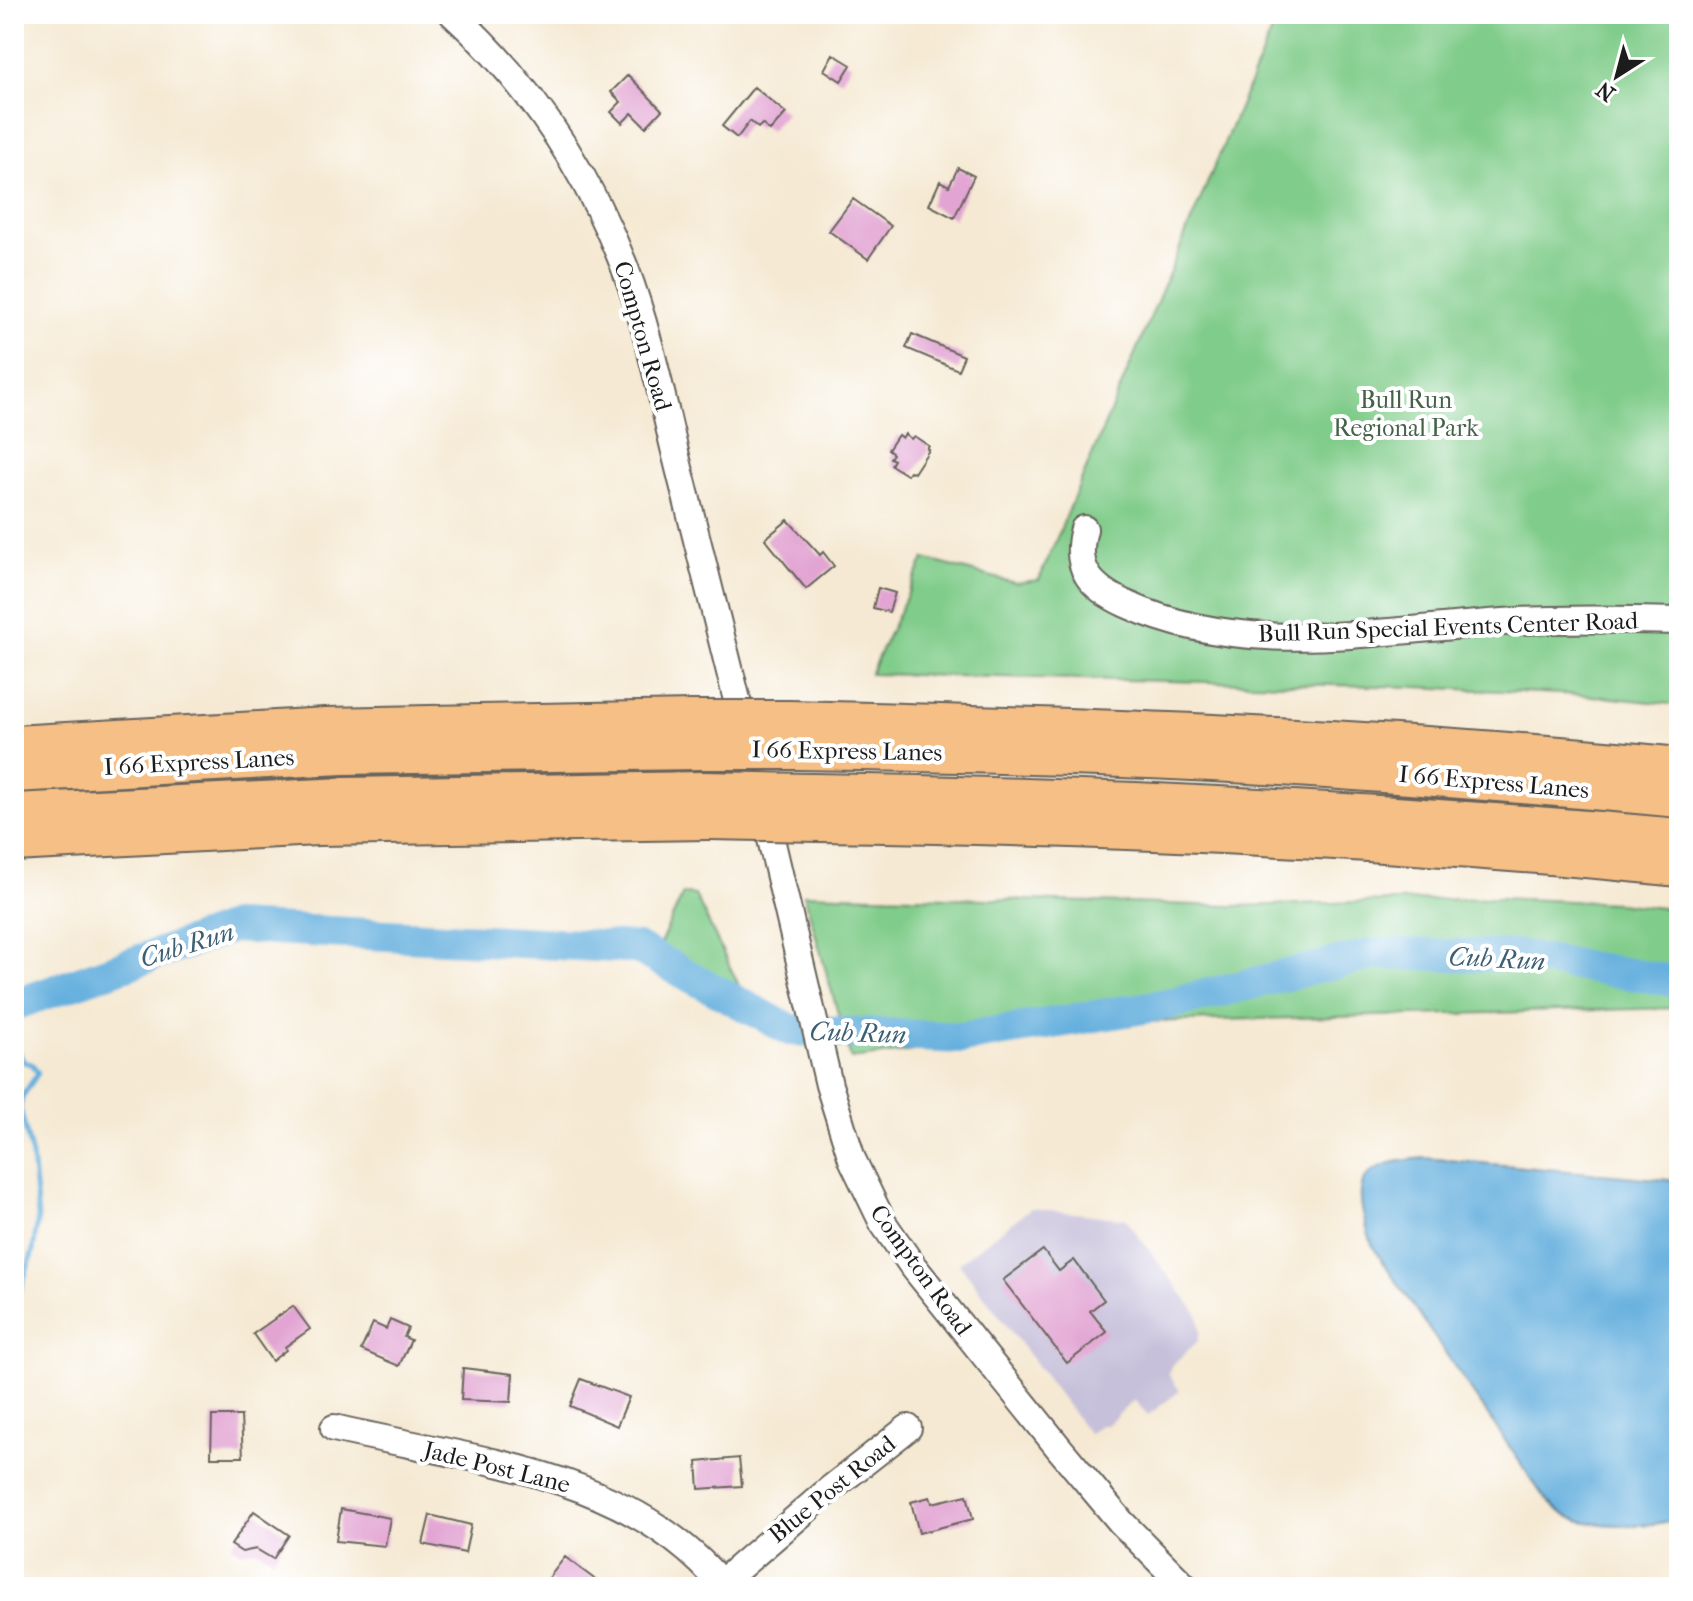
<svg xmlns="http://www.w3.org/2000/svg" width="1693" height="1601" font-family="'IM FELL French Canon',serif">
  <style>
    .industrial { fill: #c6c0da }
    .green { fill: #80cc8a; stroke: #4e7453; stroke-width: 2 }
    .water { fill: #66b0de; stroke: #41667d; stroke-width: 2 }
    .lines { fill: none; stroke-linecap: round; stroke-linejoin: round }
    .stream { stroke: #66b0de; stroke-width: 5 }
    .river { stroke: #66b0de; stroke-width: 32 }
    .building { fill: #e2a4d3 }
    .minor-casing { stroke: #68645c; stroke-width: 30 }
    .highway-casing { stroke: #68645c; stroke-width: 42 }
    .minor { stroke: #fff; stroke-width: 26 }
    .highway { stroke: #f5bf86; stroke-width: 38 }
    .highway-bridge-casing { stroke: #68645c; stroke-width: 42; stroke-linecap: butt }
    .highway-bridge { stroke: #f5bf86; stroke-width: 38 }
    .labels { text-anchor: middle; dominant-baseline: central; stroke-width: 8; stroke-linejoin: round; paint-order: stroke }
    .street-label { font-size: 24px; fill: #1c1c1c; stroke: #fff }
    .park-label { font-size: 24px; fill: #446248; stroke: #fff }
    .water-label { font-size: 26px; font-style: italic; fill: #3d5f73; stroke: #fff }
  </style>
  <rect width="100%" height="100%" fill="#fff"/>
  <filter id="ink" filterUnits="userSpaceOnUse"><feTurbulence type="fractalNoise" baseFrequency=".0125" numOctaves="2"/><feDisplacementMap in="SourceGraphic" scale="16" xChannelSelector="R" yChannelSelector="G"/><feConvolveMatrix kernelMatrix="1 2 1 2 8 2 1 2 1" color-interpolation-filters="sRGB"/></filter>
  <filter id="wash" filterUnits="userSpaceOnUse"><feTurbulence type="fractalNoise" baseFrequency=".006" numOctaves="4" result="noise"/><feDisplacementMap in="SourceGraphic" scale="32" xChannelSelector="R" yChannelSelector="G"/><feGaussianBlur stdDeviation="1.8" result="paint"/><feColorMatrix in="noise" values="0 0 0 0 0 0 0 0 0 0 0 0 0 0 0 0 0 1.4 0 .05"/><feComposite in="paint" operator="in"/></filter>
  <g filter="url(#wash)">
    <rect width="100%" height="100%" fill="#f5e9d3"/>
    <path class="industrial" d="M 1031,1208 L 1126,1219 L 1198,1315 L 1200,1333 L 1197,1342 L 1171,1366 L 1168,1374 L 1180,1391 L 1148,1415 L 1134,1400 L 1107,1425 L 1100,1425 L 1089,1434 L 959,1263 Z"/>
    <path class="green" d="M 1279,14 L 1679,14 L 1679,705 L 1583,695 L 1415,687 L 870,674 L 924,559 L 1015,583 L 1039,580 Z
      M 683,894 L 695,895 L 747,1002 L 650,966 Z
      M 804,894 L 1233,906 L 1498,898 L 1617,903 L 1679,910 L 1679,1008 L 1142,1022 L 851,1059 Z"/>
    <path class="water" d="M 1426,1158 L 1679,1181 L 1679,1517 C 1656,1529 1591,1527 1567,1516 C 1557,1511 1551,1504 1543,1496 L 1373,1247 C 1351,1184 1353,1163 1426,1158 Z"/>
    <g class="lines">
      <path class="stream" d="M 14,1044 L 24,1062 L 32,1064 L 38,1073 L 22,1097 L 20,1108 L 32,1156 L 38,1217 L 33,1251 L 14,1309"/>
      <path class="river" d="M 14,1005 L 233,927 L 637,948 L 790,1030 L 962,1038 L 1168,1004 L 1373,954 L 1520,956 L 1679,982"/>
    </g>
    <g id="blocks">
      <path class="building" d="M 833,54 L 851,65 L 841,81 L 824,70 Z
        M 628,75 L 662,110 L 646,127 L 632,113 L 622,123 L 611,112 L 621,102 L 611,92 Z
        M 754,87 L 786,113 L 770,131 L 762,124 L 758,128 L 750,121 L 737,138 L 722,126 Z
        M 958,168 L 974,176 L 954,218 L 929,205 L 940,181 L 949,186 Z
        M 853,199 L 891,226 L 868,259 L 829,231 Z
        M 912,334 L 964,356 L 958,370 L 906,348 Z
        M 905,434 L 911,439 L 914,436 L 929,446 L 927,449 L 929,450 L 914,473 L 910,471 L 907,475 L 891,465 L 894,460 L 890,458 L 893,454 L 888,450 L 898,435 L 902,438 Z
        M 788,520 L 820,555 L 823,552 L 834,566 L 806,589 L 765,539 Z
        M 878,588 L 895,593 L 889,612 L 873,608 Z
        M 1043,1250 L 1059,1271 L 1074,1260 L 1104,1300 L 1090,1311 L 1107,1332 L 1067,1363 L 1003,1280 Z
        M 293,1306 L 310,1329 L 285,1347 L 286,1350 L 272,1361 L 253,1334 Z
        M 390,1320 L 408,1328 L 404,1337 L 411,1340 L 399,1366 L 361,1350 L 373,1323 L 386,1329 Z
        M 463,1368 L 513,1374 L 511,1402 L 461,1400 Z
        M 581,1379 L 629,1397 L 617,1426 L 570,1406 Z
        M 212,1416 L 241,1416 L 243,1457 L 211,1457 Z
        M 739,1458 L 742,1486 L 699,1489 L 697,1462 Z
        M 967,1495 L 973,1519 L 919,1533 L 911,1502 L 930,1497 L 932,1503 Z
        M 341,1509 L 390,1518 L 385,1546 L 336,1541 Z
        M 254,1511 L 289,1535 L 273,1559 L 256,1549 L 242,1552 L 231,1545 Z
        M 430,1515 L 471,1525 L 465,1553 L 423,1544 Z
        M 565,1557 L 605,1587 L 558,1587 L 548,1579 Z"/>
    </g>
  </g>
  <g filter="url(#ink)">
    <use href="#blocks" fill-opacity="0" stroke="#68645c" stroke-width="2"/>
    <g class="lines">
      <defs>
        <path id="minor" d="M 453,14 C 531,85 587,171 625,268 C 648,329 661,394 676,456 C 697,539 717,621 738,704
          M 1084,529 C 1073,569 1091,588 1126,604 C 1245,659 1377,630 1503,622 C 1562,618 1620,619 1679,621
          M 771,839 L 829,1085 L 852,1159 L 883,1223 L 912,1265 L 1059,1448 L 1121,1522 L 1185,1587
          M 334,1428 C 469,1460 630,1471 724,1587
          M 721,1583 L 829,1490 L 908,1428"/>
        <path id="highway" d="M 788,720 C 1085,727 1383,737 1679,767
          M 14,745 L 326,727 L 692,720
          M 797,750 C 942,752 1087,755 1232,763 C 1381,772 1530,784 1679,798
          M 14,773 L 342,755 L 699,750
          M 813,793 C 1102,797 1391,812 1679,838
          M 14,813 L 345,797 L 701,791
          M 819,822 C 1106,826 1393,838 1679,867
          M 14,842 L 318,826 L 708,820"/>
      </defs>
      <use href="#minor" class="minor-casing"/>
      <use href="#highway" class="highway-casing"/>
      <use href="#minor" class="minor"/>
      <use href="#highway" class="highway"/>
      <defs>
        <path id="highway-bridge" d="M 692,720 L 788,720
          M 699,750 L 797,750
          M 701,791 L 813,793
          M 708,820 L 819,822"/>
      </defs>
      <use href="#highway-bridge" class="highway-bridge-casing"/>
      <use href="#highway-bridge" class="highway-bridge"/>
    </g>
  </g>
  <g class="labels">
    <g class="street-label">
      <text transform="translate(643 336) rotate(74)">Compton Road</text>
      <text transform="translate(1448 627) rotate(-2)">Bull Run Special Events Center Road</text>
      <text transform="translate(847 751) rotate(1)">I 66 Express Lanes</text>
      <text transform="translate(199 762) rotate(-3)">I 66 Express Lanes</text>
      <text transform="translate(1494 782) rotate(5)">I 66 Express Lanes</text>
      <text transform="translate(921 1270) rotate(54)">Compton Road</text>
      <text transform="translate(497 1467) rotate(14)">Jade Post Lane</text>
      <text transform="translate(832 1489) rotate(-39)">Blue Post Road</text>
    </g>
    <g class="park-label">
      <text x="1406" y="400">Bull Run<tspan x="1406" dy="28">Regional Park</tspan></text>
    </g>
    <g class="water-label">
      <text transform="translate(187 945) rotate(-17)">Cub Run</text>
      <text transform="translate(1497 959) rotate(3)">Cub Run</text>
      <text transform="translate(858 1033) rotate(2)">Cub Run</text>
    </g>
  </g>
  <rect width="1693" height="1601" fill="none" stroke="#fff" stroke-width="48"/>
  <g transform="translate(1617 76) rotate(216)" stroke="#ffffff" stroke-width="6" paint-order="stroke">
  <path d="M0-6L14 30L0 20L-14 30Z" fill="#1c1c1c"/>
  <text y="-12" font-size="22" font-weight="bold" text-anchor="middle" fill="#1c1c1c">N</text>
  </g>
</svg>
